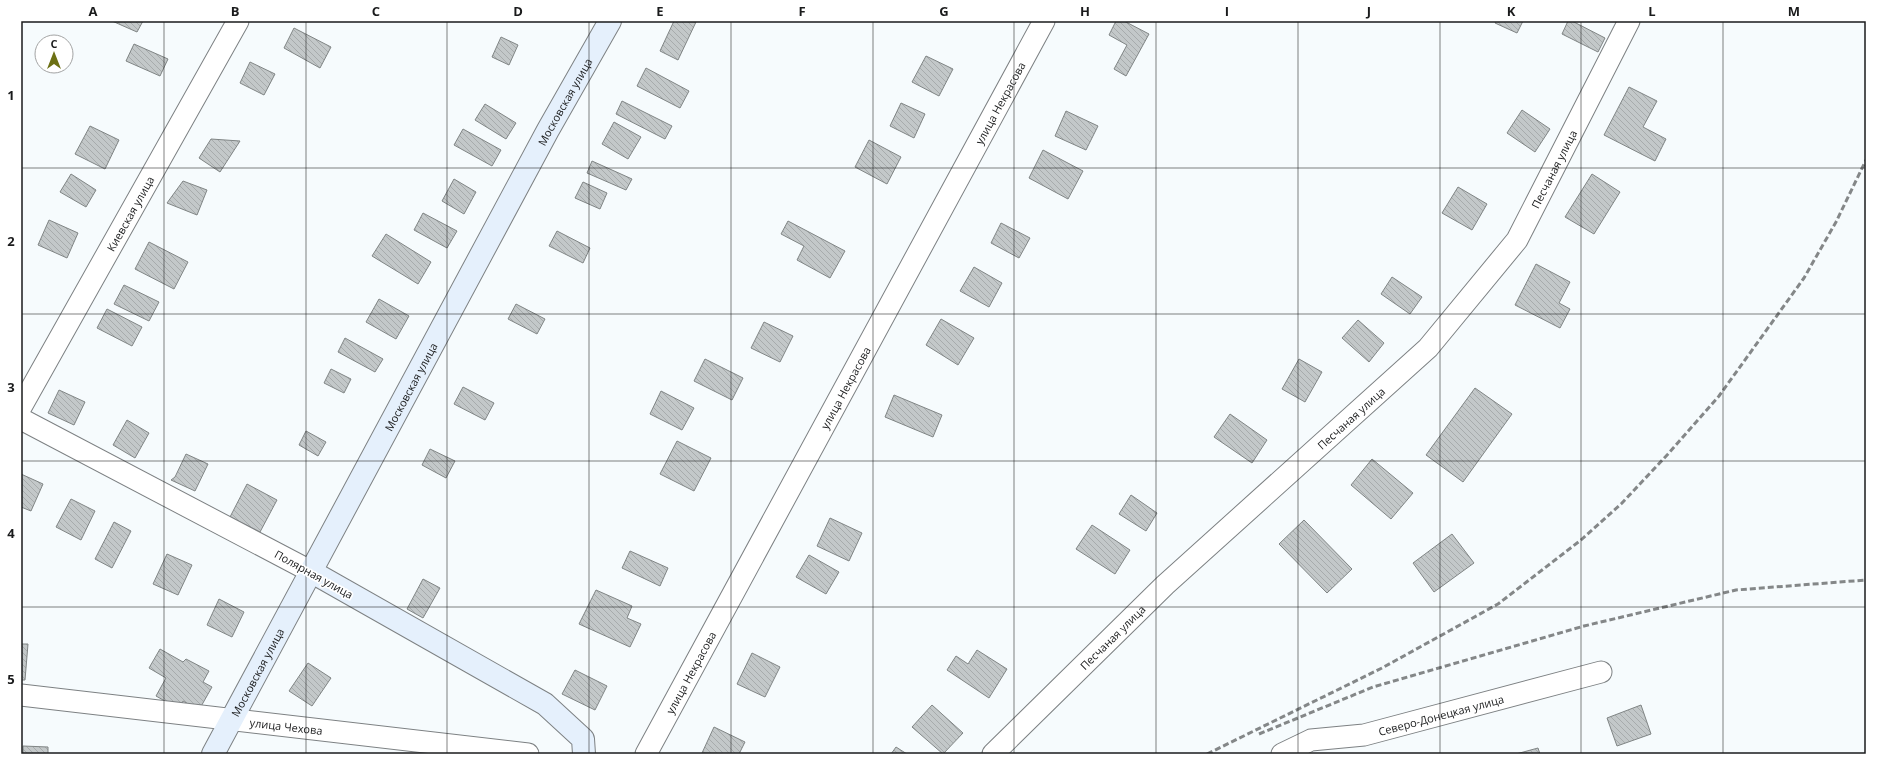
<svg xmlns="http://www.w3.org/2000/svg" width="1887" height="775" font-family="'Open Sans',sans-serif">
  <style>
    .building { fill: url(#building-back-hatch); stroke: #808585 }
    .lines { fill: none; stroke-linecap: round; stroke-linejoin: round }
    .street-casing { stroke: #7d8183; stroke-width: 23 }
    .secondary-casing { stroke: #7d8183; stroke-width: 24 }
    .street { stroke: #fff; stroke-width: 21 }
    .secondary { stroke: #e5f0fc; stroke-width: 22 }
    .rail { stroke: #848788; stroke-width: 3; stroke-dasharray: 6 3; stroke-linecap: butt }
    .grid { fill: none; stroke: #1a1b1c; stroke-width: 1; stroke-opacity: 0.55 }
    .labels { text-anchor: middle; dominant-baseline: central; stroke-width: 3.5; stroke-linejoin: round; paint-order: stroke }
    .street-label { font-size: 11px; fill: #1a1b1c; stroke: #fff }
    .neatline { fill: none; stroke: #1a1b1c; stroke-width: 1.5 }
    .grid-label { font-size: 13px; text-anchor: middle; font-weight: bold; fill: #1a1b1c }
  </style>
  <defs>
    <pattern id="building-back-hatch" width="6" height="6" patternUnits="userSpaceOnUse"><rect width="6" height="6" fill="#c3c8c9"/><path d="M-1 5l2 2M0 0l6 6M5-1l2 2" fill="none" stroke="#a7abac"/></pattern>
  </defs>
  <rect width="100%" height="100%" fill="#f6fbfd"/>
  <path class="building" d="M 112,21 L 143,21 L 137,32 Z
    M 674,21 L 696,22 L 678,60 L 660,51 Z
    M 1116,21 L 1124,21 L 1149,34 L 1126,76 L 1114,69 L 1127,45 L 1109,35 Z
    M 1496,21 L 1523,21 L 1517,33 L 1495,23 Z
    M 1568,21 L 1572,21 L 1605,38 L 1598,52 L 1562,34 Z
    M 294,28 L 331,47 L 320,68 L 284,48 Z
    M 501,37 L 518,45 L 509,65 L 492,57 Z
    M 134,44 L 168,59 L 160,76 L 126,61 Z
    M 926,56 L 953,69 L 939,96 L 912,82 Z
    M 250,62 L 275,74 L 264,95 L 240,83 Z
    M 646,68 L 689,91 L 680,108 L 637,86 Z
    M 1629,87 L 1657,101 L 1643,127 L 1666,139 L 1655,161 L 1604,135 Z
    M 622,101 L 672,126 L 665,139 L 616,114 Z
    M 901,103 L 925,114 L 914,138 L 890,126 Z
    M 485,104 L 516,123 L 506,139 L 475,120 Z
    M 1522,110 L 1550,129 L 1535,152 L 1507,133 Z
    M 1066,111 L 1098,126 L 1086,150 L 1055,136 Z
    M 614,122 L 641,137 L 628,159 L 602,144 Z
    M 90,126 L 119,140 L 105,169 L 75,154 Z
    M 463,129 L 501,150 L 492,166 L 454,145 Z
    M 211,139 L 240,141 L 220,172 L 199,158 Z
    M 869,140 L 901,157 L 887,184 L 855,167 Z
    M 1043,150 L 1083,171 L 1068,199 L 1029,178 Z
    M 592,161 L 632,179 L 626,190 L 587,173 Z
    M 71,174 L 96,190 L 86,207 L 60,192 Z
    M 1592,174 L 1620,192 L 1594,234 L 1565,217 Z
    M 454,179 L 476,192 L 464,214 L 442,201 Z
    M 183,181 L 207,190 L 197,215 L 167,203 Z
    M 583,182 L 607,193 L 600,209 L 575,198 Z
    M 1458,187 L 1487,204 L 1472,230 L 1442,213 Z
    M 423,213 L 457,231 L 447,248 L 414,230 Z
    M 49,220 L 78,233 L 67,258 L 38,245 Z
    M 788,221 L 845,251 L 830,278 L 797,260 L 804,246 L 781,234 Z
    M 1001,223 L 1030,238 L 1019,258 L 991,243 Z
    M 557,231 L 590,248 L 583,263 L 549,246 Z
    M 386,234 L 431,262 L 418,284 L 372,256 Z
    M 149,242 L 188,262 L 174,289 L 135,269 Z
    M 1536,264 L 1570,282 L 1559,303 L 1570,309 L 1560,328 L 1515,305 Z
    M 974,267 L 1002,283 L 989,307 L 960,291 Z
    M 1392,277 L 1422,297 L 1410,314 L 1381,294 Z
    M 124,285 L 159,302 L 149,321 L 114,304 Z
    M 379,299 L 409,316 L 396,339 L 366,322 Z
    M 516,304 L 545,319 L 537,334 L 508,319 Z
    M 107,309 L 142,327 L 132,346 L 97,328 Z
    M 941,319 L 974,338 L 958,365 L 926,345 Z
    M 1358,320 L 1384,343 L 1369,362 L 1342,338 Z
    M 764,322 L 793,336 L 780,362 L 751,348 Z
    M 345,338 L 383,359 L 375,372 L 338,352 Z
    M 705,359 L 743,378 L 732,400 L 694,381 Z
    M 1299,359 L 1322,372 L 1305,402 L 1282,389 Z
    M 331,369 L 351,379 L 344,393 L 324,383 Z
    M 463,387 L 494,403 L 485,420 L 454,404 Z
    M 1475,388 L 1512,414 L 1463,482 L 1426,455 Z
    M 59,390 L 85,402 L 74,425 L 48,413 Z
    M 661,391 L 694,408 L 682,430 L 650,414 Z
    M 894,395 L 942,415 L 933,437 L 885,417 Z
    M 1230,414 L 1267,440 L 1252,463 L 1214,437 Z
    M 127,420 L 149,433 L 135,458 L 113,445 Z
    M 306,431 L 326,442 L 318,456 L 299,445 Z
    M 677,441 L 711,458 L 694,491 L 660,474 Z
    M 430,449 L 455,461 L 446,478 L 422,465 Z
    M 186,454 L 208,464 L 195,491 L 171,480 L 175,477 Z
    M 1372,459 L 1413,493 L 1391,519 L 1351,485 Z
    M 21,474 L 43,484 L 31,511 L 21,507 Z
    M 247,484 L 277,500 L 260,532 L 230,517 Z
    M 1131,495 L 1157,513 L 1146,531 L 1119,514 Z
    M 71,499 L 95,511 L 81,540 L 56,527 Z
    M 830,518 L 862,533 L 849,561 L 817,546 Z
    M 1304,520 L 1352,569 L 1327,593 L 1279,544 Z
    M 114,522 L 131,531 L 112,568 L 95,559 Z
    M 1092,525 L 1130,550 L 1115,574 L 1076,549 Z
    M 1452,534 L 1474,563 L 1434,592 L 1413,563 Z
    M 630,551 L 668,568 L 660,586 L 622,568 Z
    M 167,554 L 192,565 L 178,595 L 153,584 Z
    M 809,555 L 839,572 L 826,594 L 796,577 Z
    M 423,579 L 440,588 L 423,618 L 407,609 Z
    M 596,590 L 632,606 L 627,618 L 641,624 L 630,647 L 579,624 Z
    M 219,599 L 244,612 L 232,637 L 207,625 Z
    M 21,644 L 28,644 L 25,680 L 21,680 Z
    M 160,649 L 183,662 L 186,659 L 209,671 L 203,682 L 212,687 L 199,710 L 183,701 L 179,709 L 156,696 L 166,678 L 149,668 Z
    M 977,650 L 1007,669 L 989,698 L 947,670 L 956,656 L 968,664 Z
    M 752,653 L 780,667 L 765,697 L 737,684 Z
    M 308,663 L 331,678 L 312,706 L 289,691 Z
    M 575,670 L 607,686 L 595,710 L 562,694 Z
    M 932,705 L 963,733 L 943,754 L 912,727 Z
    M 1641,705 L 1651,734 L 1617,746 L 1607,718 Z
    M 714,727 L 745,742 L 739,754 L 702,753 Z
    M 23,746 L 48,747 L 48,754 L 23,754 Z
    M 896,747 L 907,754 L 891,754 Z
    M 1538,748 L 1540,754 L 1516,754 Z"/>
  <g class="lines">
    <defs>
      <g id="street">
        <path id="s1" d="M 21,407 L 238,21"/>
        <path d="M 21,419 L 312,572"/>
        <path id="s2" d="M 21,695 L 528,754"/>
        <path id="s3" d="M 646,754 L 1044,21"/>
        <path id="s4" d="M 993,754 L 1165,585 L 1428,348 L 1517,240 L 1629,21"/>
        <path id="s5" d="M 1282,754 L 1311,740 L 1364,735 L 1601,672"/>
      </g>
      <g id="secondary">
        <path d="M 312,572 L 545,704 L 583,739 L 584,754"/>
        <path id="s6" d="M 213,754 L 548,130 L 610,21"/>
      </g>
    </defs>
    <use href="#street" class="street-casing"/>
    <use href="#secondary" class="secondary-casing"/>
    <use href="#street" class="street"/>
    <use href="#secondary" class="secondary"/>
    <path class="rail" d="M 1259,734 L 1373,687 L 1584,626 L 1736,590 L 1866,580
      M 1207,754 L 1382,668 L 1498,604 L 1581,540 L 1622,503 L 1668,454 L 1719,396 L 1804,278 L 1836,222 L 1866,160"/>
  </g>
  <path class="grid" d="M 164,21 L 164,754M 306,21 L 306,754M 447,21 L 447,754M 589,21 L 589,754M 731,21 L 731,754M 873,21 L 873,754M 1014,21 L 1014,754M 1156,21 L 1156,754M 1298,21 L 1298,754M 1440,21 L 1440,754M 1581,21 L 1581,754M 1723,21 L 1723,754M 21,168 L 1866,168M 21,314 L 1866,314M 21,461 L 1866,461M 21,607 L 1866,607"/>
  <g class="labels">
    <g class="street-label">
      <text stroke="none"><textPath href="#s6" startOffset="741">Московская улица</textPath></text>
      <text stroke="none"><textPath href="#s3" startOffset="741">улица Некрасова</textPath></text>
      <text stroke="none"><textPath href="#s4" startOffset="815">Песчаная улица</textPath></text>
      <text stroke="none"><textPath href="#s1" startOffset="222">Киевская улица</textPath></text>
      <text stroke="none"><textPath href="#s6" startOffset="417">Московская улица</textPath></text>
      <text stroke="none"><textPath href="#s3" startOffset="417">улица Некрасова</textPath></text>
      <text stroke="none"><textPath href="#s4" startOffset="491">Песчаная улица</textPath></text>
      <text transform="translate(314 574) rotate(29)">Полярная улица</text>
      <text stroke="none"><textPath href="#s4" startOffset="167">Песчаная улица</textPath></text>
      <text stroke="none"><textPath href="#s6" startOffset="93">Московская улица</textPath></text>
      <text stroke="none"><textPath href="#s3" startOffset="93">улица Некрасова</textPath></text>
      <text stroke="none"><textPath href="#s5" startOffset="165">Северо-Донецкая улица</textPath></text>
      <text stroke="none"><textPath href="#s2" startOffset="267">улица Чехова</textPath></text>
    </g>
  </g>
  <rect width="1887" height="775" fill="none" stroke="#ffffff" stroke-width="44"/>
  <g transform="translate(54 54)"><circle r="19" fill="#ffffff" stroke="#a3a4a4"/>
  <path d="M0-3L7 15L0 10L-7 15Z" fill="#6c7014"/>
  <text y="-6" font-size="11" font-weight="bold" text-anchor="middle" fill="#1a1b1c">С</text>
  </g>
  <rect x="22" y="22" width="1843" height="731" class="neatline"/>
  <g class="grid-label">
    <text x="93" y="16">A</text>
    <text x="235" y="16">B</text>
    <text x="376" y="16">C</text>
    <text x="518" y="16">D</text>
    <text x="660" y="16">E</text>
    <text x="802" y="16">F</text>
    <text x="944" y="16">G</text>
    <text x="1085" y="16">H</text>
    <text x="1227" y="16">I</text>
    <text x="1369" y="16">J</text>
    <text x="1511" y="16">K</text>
    <text x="1652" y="16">L</text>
    <text x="1794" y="16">M</text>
    <text x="11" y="100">1</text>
    <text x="11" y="246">2</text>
    <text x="11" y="392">3</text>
    <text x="11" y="538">4</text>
    <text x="11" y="684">5</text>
  </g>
</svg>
